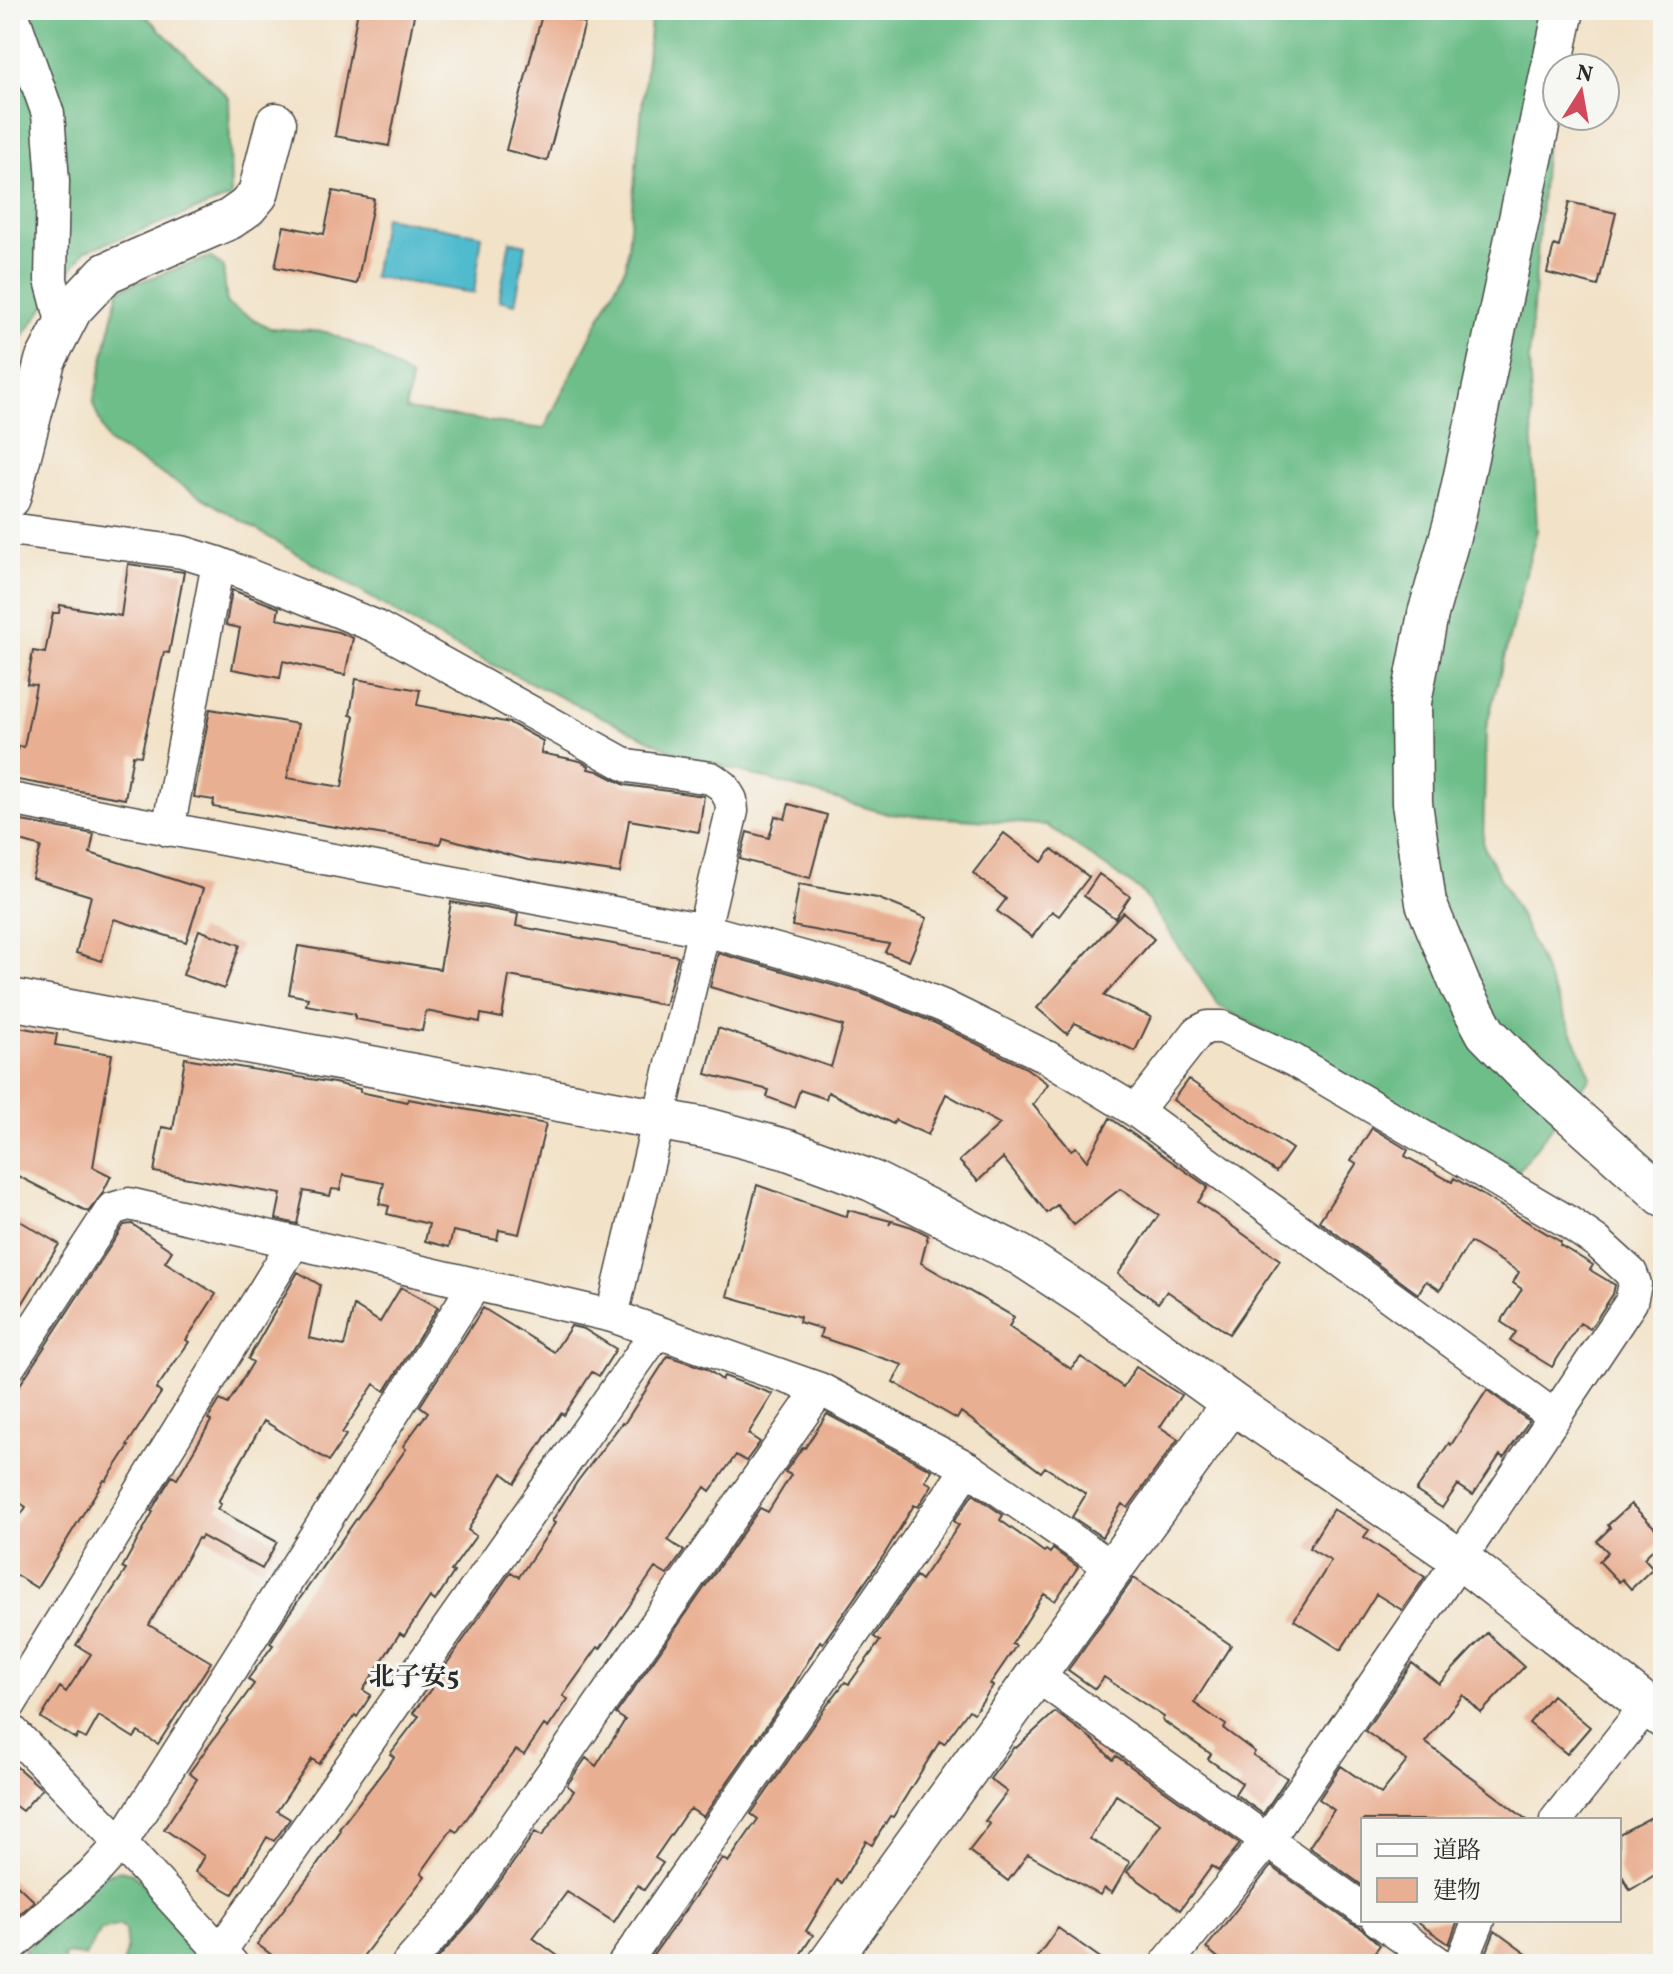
<svg xmlns="http://www.w3.org/2000/svg" width="1673" height="1974" font-family="Vollkorn,'Noto Serif JP',serif">
  <style>
    .forest { fill: #6ebe8a; stroke: #4c745a; stroke-width: 2 }
    .water { fill: #51bbce; stroke: #3e737c; stroke-width: 2 }
    .building { fill: #e9af92 }
    .lines { fill: none; stroke-linecap: round; stroke-linejoin: round }
    .minor-casing { stroke: #494643; stroke-width: 35 }
    .tertiary-casing { stroke: #494643; stroke-width: 43 }
    .minor { stroke: #fff; stroke-width: 32 }
    .tertiary { stroke: #fff; stroke-width: 40 }
    .labels { text-anchor: middle; dominant-baseline: central; stroke-width: 6; stroke-linejoin: round; paint-order: stroke }
    .neighbourhood-label { font-size: 26px; font-weight: bold; fill: #2b2b2b; stroke: #f6f6f2 }
  </style>
  <rect width="100%" height="100%" fill="#f6f6f2"/>
  <filter id="ink" filterUnits="userSpaceOnUse"><feTurbulence type="fractalNoise" baseFrequency=".0125" numOctaves="2"/><feDisplacementMap in="SourceGraphic" scale="16" xChannelSelector="R" yChannelSelector="G"/><feConvolveMatrix kernelMatrix="1 2 1 2 8 2 1 2 1" color-interpolation-filters="sRGB"/></filter>
  <filter id="wash" filterUnits="userSpaceOnUse"><feTurbulence type="fractalNoise" baseFrequency=".006" numOctaves="4" result="noise"/><feDisplacementMap in="SourceGraphic" scale="32" xChannelSelector="R" yChannelSelector="G"/><feGaussianBlur stdDeviation="1.8" result="paint"/><feColorMatrix in="noise" values="0 0 0 0 0 0 0 0 0 0 0 0 0 0 0 0 0 1.4 0 .05"/><feComposite in="paint" operator="in"/></filter>
  <g filter="url(#wash)">
    <rect width="100%" height="100%" fill="#f2e2c8"/>
    <path class="forest" d="M 10,10 L 140,10 L 229,98 L 231,197 L 85,251 L 10,354 Z
      M 652,10 L 1556,10 L 1529,359 L 1537,530 L 1486,728 L 1483,845 L 1522,920 L 1591,1076 L 1518,1171 L 1219,1006 L 1142,892 L 1046,825 L 888,814 L 677,753 L 448,643 L 108,442 L 93,404 L 119,289 L 210,257 L 223,266 L 227,304 L 270,328 L 326,332 L 371,351 L 411,378 L 406,410 L 544,429 L 626,266 Z
      M 120,1870 L 132,1873 L 226,1964 L 123,1964 L 127,1950 L 125,1930 L 120,1925 L 101,1930 L 85,1956 L 65,1954 L 63,1960 L 66,1964 L 10,1964 L 104,1875 Z"/>
    <path class="water" d="M 384,217 L 482,235 L 474,293 L 373,277 Z
      M 510,241 L 526,245 L 515,304 L 499,300 Z"/>
    <g id="blocks">
      <path class="building" d="M 358,10 L 415,10 L 389,146 L 335,136 Z
        M 543,11 L 585,23 L 547,161 L 506,150 Z
        M 333,191 L 374,199 L 357,284 L 275,267 L 284,226 L 324,234 Z
        M 1569,202 L 1616,213 L 1598,286 L 1547,273 L 1554,245 L 1559,247 Z
        M 128,564 L 184,572 L 169,653 L 164,652 L 141,756 L 133,755 L 125,799 L 12,779 L 18,746 L 24,747 L 36,685 L 27,684 L 33,651 L 45,653 L 53,613 L 59,613 L 60,605 L 121,616 Z
        M 232,590 L 279,608 L 277,619 L 338,632 L 353,638 L 345,675 L 283,661 L 280,678 L 232,669 L 240,628 L 226,625 Z
        M 356,679 L 420,690 L 417,705 L 510,723 L 543,741 L 541,753 L 580,761 L 589,766 L 588,769 L 598,771 L 625,785 L 704,796 L 699,832 L 629,820 L 620,873 L 528,860 L 442,837 L 440,844 L 213,807 L 214,800 L 194,797 L 210,709 L 298,724 L 287,778 L 342,787 L 354,716 L 350,715 Z
        M 789,804 L 827,815 L 810,878 L 740,859 L 747,832 L 769,838 L 775,816 L 785,819 Z
        M 16,820 L 94,834 L 90,853 L 203,889 L 186,942 L 114,919 L 102,961 L 76,953 L 91,896 L 32,878 L 41,847 L 11,838 Z
        M 1004,833 L 1042,862 L 1052,849 L 1089,877 L 1059,916 L 1052,911 L 1032,937 L 997,911 L 1006,899 L 973,873 Z
        M 1099,874 L 1130,896 L 1115,918 L 1084,896 Z
        M 799,884 L 877,898 L 927,918 L 909,961 L 885,952 L 889,944 L 792,926 Z
        M 451,902 L 518,914 L 516,926 L 678,956 L 665,1005 L 509,976 L 502,1018 L 481,1014 L 480,1022 L 426,1011 L 422,1031 L 355,1019 L 355,1014 L 306,1005 L 308,998 L 289,994 L 298,946 L 440,969 Z
        M 1123,912 L 1154,939 L 1104,996 L 1151,1017 L 1135,1051 L 1075,1023 L 1067,1034 L 1037,1008 Z
        M 199,930 L 240,945 L 224,989 L 183,975 Z
        M 718,953 L 861,993 L 935,1023 L 1026,1068 L 1048,1084 L 1033,1105 L 1071,1150 L 1076,1147 L 1087,1161 L 1110,1118 L 1208,1187 L 1198,1202 L 1280,1260 L 1229,1334 L 1167,1291 L 1158,1303 L 1118,1274 L 1159,1215 L 1120,1189 L 1074,1225 L 1057,1205 L 1047,1213 L 1003,1158 L 978,1181 L 959,1161 L 1000,1124 L 946,1094 L 928,1135 L 895,1120 L 893,1124 L 828,1092 L 826,1099 L 800,1090 L 794,1107 L 767,1097 L 769,1090 L 706,1074 L 718,1028 L 831,1067 L 843,1026 L 710,987 Z
        M 18,1027 L 57,1034 L 55,1045 L 112,1054 L 93,1167 L 111,1176 L 102,1194 L 88,1212 L 10,1172 L 10,1075 Z
        M 185,1058 L 334,1083 L 360,1089 L 360,1092 L 407,1102 L 408,1099 L 546,1124 L 519,1234 L 499,1230 L 497,1240 L 453,1231 L 449,1247 L 425,1241 L 429,1224 L 387,1214 L 389,1206 L 379,1204 L 384,1183 L 343,1175 L 340,1190 L 332,1189 L 330,1196 L 304,1191 L 297,1224 L 276,1219 L 281,1194 L 154,1172 L 162,1127 L 173,1129 Z
        M 1188,1079 L 1292,1149 L 1276,1172 L 1173,1100 Z
        M 1372,1128 L 1408,1150 L 1405,1156 L 1452,1182 L 1454,1178 L 1561,1242 L 1560,1245 L 1593,1265 L 1590,1270 L 1615,1285 L 1613,1294 L 1590,1329 L 1580,1323 L 1552,1367 L 1510,1341 L 1516,1332 L 1501,1322 L 1522,1289 L 1513,1283 L 1519,1272 L 1470,1242 L 1440,1290 L 1426,1281 L 1418,1294 L 1319,1221 L 1356,1164 L 1351,1161 Z
        M 757,1185 L 847,1217 L 848,1210 L 891,1221 L 889,1225 L 892,1221 L 912,1227 L 928,1235 L 921,1263 L 1014,1317 L 1009,1327 L 1071,1369 L 1081,1357 L 1123,1387 L 1136,1367 L 1181,1395 L 1160,1427 L 1178,1439 L 1128,1508 L 1122,1504 L 1102,1537 L 1072,1517 L 1086,1494 L 1045,1467 L 1041,1472 L 961,1412 L 957,1419 L 893,1382 L 903,1365 L 820,1337 L 822,1329 L 799,1322 L 800,1317 L 727,1296 Z
        M 10,1215 L 59,1244 L 10,1324 Z
        M 132,1224 L 172,1251 L 165,1262 L 216,1294 L 186,1340 L 189,1342 L 156,1389 L 161,1393 L 127,1445 L 129,1446 L 106,1481 L 104,1480 L 37,1588 L 10,1571 L 10,1531 L 26,1507 L 10,1496 L 10,1400 L 124,1225 Z
        M 298,1272 L 320,1285 L 309,1338 L 344,1346 L 354,1306 L 380,1322 L 401,1287 L 438,1307 L 385,1391 L 374,1384 L 342,1433 L 346,1435 L 329,1461 L 264,1421 L 218,1502 L 221,1504 L 217,1509 L 277,1542 L 262,1569 L 202,1536 L 200,1539 L 198,1538 L 149,1625 L 211,1662 L 158,1744 L 138,1732 L 134,1738 L 99,1716 L 86,1739 L 78,1735 L 76,1739 L 41,1718 L 60,1687 L 66,1692 L 91,1654 L 76,1645 L 126,1570 L 122,1568 L 153,1512 L 151,1511 L 172,1476 L 177,1479 L 211,1421 L 208,1419 L 220,1400 L 228,1404 L 253,1362 L 248,1359 Z
        M 483,1308 L 554,1352 L 571,1326 L 584,1329 L 616,1349 L 599,1376 L 592,1372 L 564,1415 L 561,1413 L 515,1483 L 502,1473 L 468,1530 L 476,1536 L 451,1571 L 454,1572 L 435,1601 L 430,1597 L 404,1636 L 400,1633 L 363,1690 L 371,1695 L 357,1717 L 355,1715 L 319,1764 L 312,1759 L 277,1811 L 290,1819 L 274,1841 L 267,1837 L 233,1894 L 195,1872 L 204,1856 L 164,1829 L 197,1779 L 189,1773 L 254,1684 L 248,1679 L 273,1645 L 270,1643 L 286,1618 L 406,1449 L 403,1446 L 428,1412 L 420,1406 Z
        M 668,1356 L 707,1369 L 722,1380 L 724,1376 L 773,1394 L 748,1434 L 760,1442 L 746,1461 L 736,1455 L 710,1491 L 705,1487 L 668,1540 L 684,1551 L 667,1575 L 655,1568 L 600,1649 L 598,1647 L 563,1696 L 568,1699 L 548,1728 L 544,1725 L 524,1755 L 516,1750 L 457,1832 L 452,1829 L 421,1873 L 425,1876 L 357,1964 L 284,1964 L 257,1944 L 313,1871 L 341,1831 L 339,1829 L 394,1757 L 390,1754 L 419,1716 L 413,1713 L 440,1677 L 438,1676 L 511,1572 L 519,1577 L 555,1523 L 552,1521 L 577,1482 L 622,1423 L 624,1424 Z
        M 1487,1390 L 1529,1421 L 1504,1458 L 1500,1455 L 1473,1495 L 1458,1485 L 1442,1508 L 1416,1491 L 1449,1443 L 1451,1445 Z
        M 827,1414 L 932,1470 L 925,1481 L 932,1485 L 918,1507 L 914,1505 L 884,1555 L 823,1643 L 820,1641 L 790,1692 L 703,1817 L 691,1809 L 686,1813 L 655,1858 L 663,1863 L 644,1890 L 638,1885 L 614,1922 L 567,1892 L 533,1938 L 569,1964 L 433,1964 L 473,1919 L 535,1832 L 542,1836 L 574,1791 L 567,1785 L 586,1758 L 596,1766 L 625,1720 L 616,1714 L 760,1508 L 768,1512 L 791,1475 L 785,1472 L 803,1447 L 805,1448 Z
        M 973,1494 L 1003,1515 L 1000,1520 L 1044,1552 L 1046,1550 L 1050,1553 L 1053,1549 L 1078,1567 L 1055,1601 L 1044,1594 L 1012,1644 L 1016,1646 L 990,1684 L 993,1686 L 974,1713 L 969,1710 L 944,1744 L 940,1741 L 893,1817 L 890,1816 L 872,1845 L 866,1841 L 841,1883 L 837,1880 L 806,1931 L 813,1935 L 794,1964 L 647,1964 L 722,1858 L 728,1862 L 758,1819 L 751,1814 L 822,1712 L 845,1682 L 849,1684 L 880,1641 L 874,1637 L 916,1576 L 921,1580 L 959,1525 L 954,1521 Z
        M 1631,1504 L 1663,1536 L 1663,1539 L 1644,1558 L 1653,1568 L 1631,1589 L 1622,1579 L 1619,1582 L 1599,1561 L 1608,1552 L 1597,1541 L 1610,1528 L 1608,1525 Z
        M 1333,1509 L 1369,1530 L 1364,1537 L 1425,1577 L 1402,1610 L 1376,1594 L 1341,1650 L 1294,1620 L 1331,1561 L 1309,1548 Z
        M 1134,1578 L 1231,1645 L 1194,1703 L 1226,1725 L 1224,1729 L 1255,1752 L 1253,1755 L 1287,1778 L 1263,1814 L 1235,1794 L 1242,1783 L 1208,1759 L 1211,1754 L 1162,1720 L 1164,1717 L 1104,1677 L 1095,1689 L 1068,1670 Z
        M 1487,1633 L 1524,1667 L 1481,1713 L 1463,1695 L 1425,1742 L 1527,1820 L 1363,1820 L 1363,1886 L 1309,1847 L 1334,1810 L 1319,1799 L 1341,1766 L 1381,1794 L 1407,1761 L 1365,1731 L 1412,1663 L 1439,1684 Z
        M 1552,1695 L 1590,1727 L 1567,1754 L 1529,1723 Z
        M 1055,1712 L 1092,1739 L 1113,1760 L 1116,1756 L 1240,1844 L 1218,1871 L 1212,1866 L 1180,1910 L 1127,1872 L 1161,1824 L 1116,1795 L 1090,1839 L 1130,1862 L 1112,1893 L 1104,1888 L 1100,1895 L 1028,1854 L 1008,1881 L 969,1851 L 990,1824 L 985,1821 L 1007,1792 L 990,1779 L 1014,1747 L 1016,1748 Z
        M 10,1761 L 42,1789 L 22,1811 L 10,1802 Z
        M 1663,1811 L 1663,1870 L 1630,1890 L 1619,1870 L 1619,1834 Z
        M 1271,1866 L 1352,1924 L 1361,1928 L 1380,1945 L 1365,1964 L 1226,1964 L 1206,1948 Z
        M 10,1878 L 34,1901 L 10,1922 Z
        M 1414,1920 L 1458,1920 L 1449,1944 Z
        M 1058,1928 L 1109,1964 L 1032,1964 Z
        M 1495,1931 L 1540,1964 L 1482,1964 Z"/>
    </g>
  </g>
  <g filter="url(#ink)">
    <use href="#blocks" fill-opacity="0" stroke="#494643" stroke-width="2"/>
    <g class="lines">
      <defs>
        <path id="minor" d="M 11,10 L 48,114 L 53,181 L 51,280 L 63,325
          M 10,529 L 182,552 L 218,563 L 375,626 L 628,766 L 711,778 L 723,786 L 731,800 L 732,811 L 612,1316
          M 10,799 L 705,930 L 867,975 L 943,1006 L 1047,1057 L 1136,1111 L 1554,1416
          M 168,830 L 218,563
          M 1136,1111 L 1198,1032 L 1208,1027 L 1222,1027 L 1293,1060 L 1568,1222 L 1597,1242 L 1631,1273 L 1635,1284 L 1631,1302 L 1460,1559 L 1267,1841 L 1166,1964
          M 10,1365 L 112,1209 L 129,1204 L 612,1316 L 820,1389 L 968,1468 L 1113,1568
          M 1036,1675 L 1363,1909
          M 10,1704 L 293,1244
          M 10,1729 L 121,1843 L 232,1964
          M 1556,1820 L 1647,1705
          M 1378,1920 L 1440,1964
          M 10,1947 L 92,1875 L 121,1843 L 475,1284
          M 221,1950 L 657,1332
          M 408,1964 L 458,1908 L 820,1389
          M 624,1964 L 968,1468
          M 1461,1964 L 1479,1920"/>
        <path id="tertiary" d="M 1564,10 L 1454,522 L 1428,614 L 1411,702 L 1412,803 L 1426,903 L 1460,985 L 1486,1033 L 1525,1073 L 1663,1196
          M 10,498 L 45,361 L 72,309 L 106,273 L 230,219 L 247,207 L 258,194 L 276,123
          M 10,999 L 710,1129 L 788,1150 L 872,1181 L 1020,1255 L 1092,1302 L 1232,1403 L 1460,1559 L 1663,1718
          M 828,1964 L 1232,1403"/>
      </defs>
      <use href="#minor" class="minor-casing"/>
      <use href="#tertiary" class="tertiary-casing"/>
      <use href="#minor" class="minor"/>
      <use href="#tertiary" class="tertiary"/>
    </g>
  </g>
  <g class="labels">
    <g class="neighbourhood-label">
      <text x="414" y="1678">北子安5</text>
    </g>
  </g>
  <rect width="1673" height="1974" fill="none" stroke="#f6f6f2" stroke-width="40"/>
  <rect x="1361" y="1818" width="260" height="104" fill="#f6f6f2" stroke="#a5a5a2" stroke-width="2"/>
  <rect x="1377" y="1844" width="40" height="12" fill="#ffffff" stroke="#a5a5a2" stroke-width="2"/>
  <text x="1433" y="1858" font-size="24" fill="#2b2b2b">道路</text>
  <rect x="1377" y="1878" width="40" height="24" fill="#e9af92" stroke="#a5a5a2" stroke-width="2"/>
  <text x="1433" y="1898" font-size="24" fill="#2b2b2b">建物</text>
  <g transform="translate(1581 92) rotate(11)"><circle r="38" fill="#f6f6f2" stroke="#a5a5a2" stroke-width="2"/>
  <path d="M0-6L14 30L0 20L-14 30Z" fill="#d1495b"/>
  <text y="-12" font-size="22" font-weight="bold" text-anchor="middle" fill="#2b2b2b">N</text>
  </g>
</svg>
